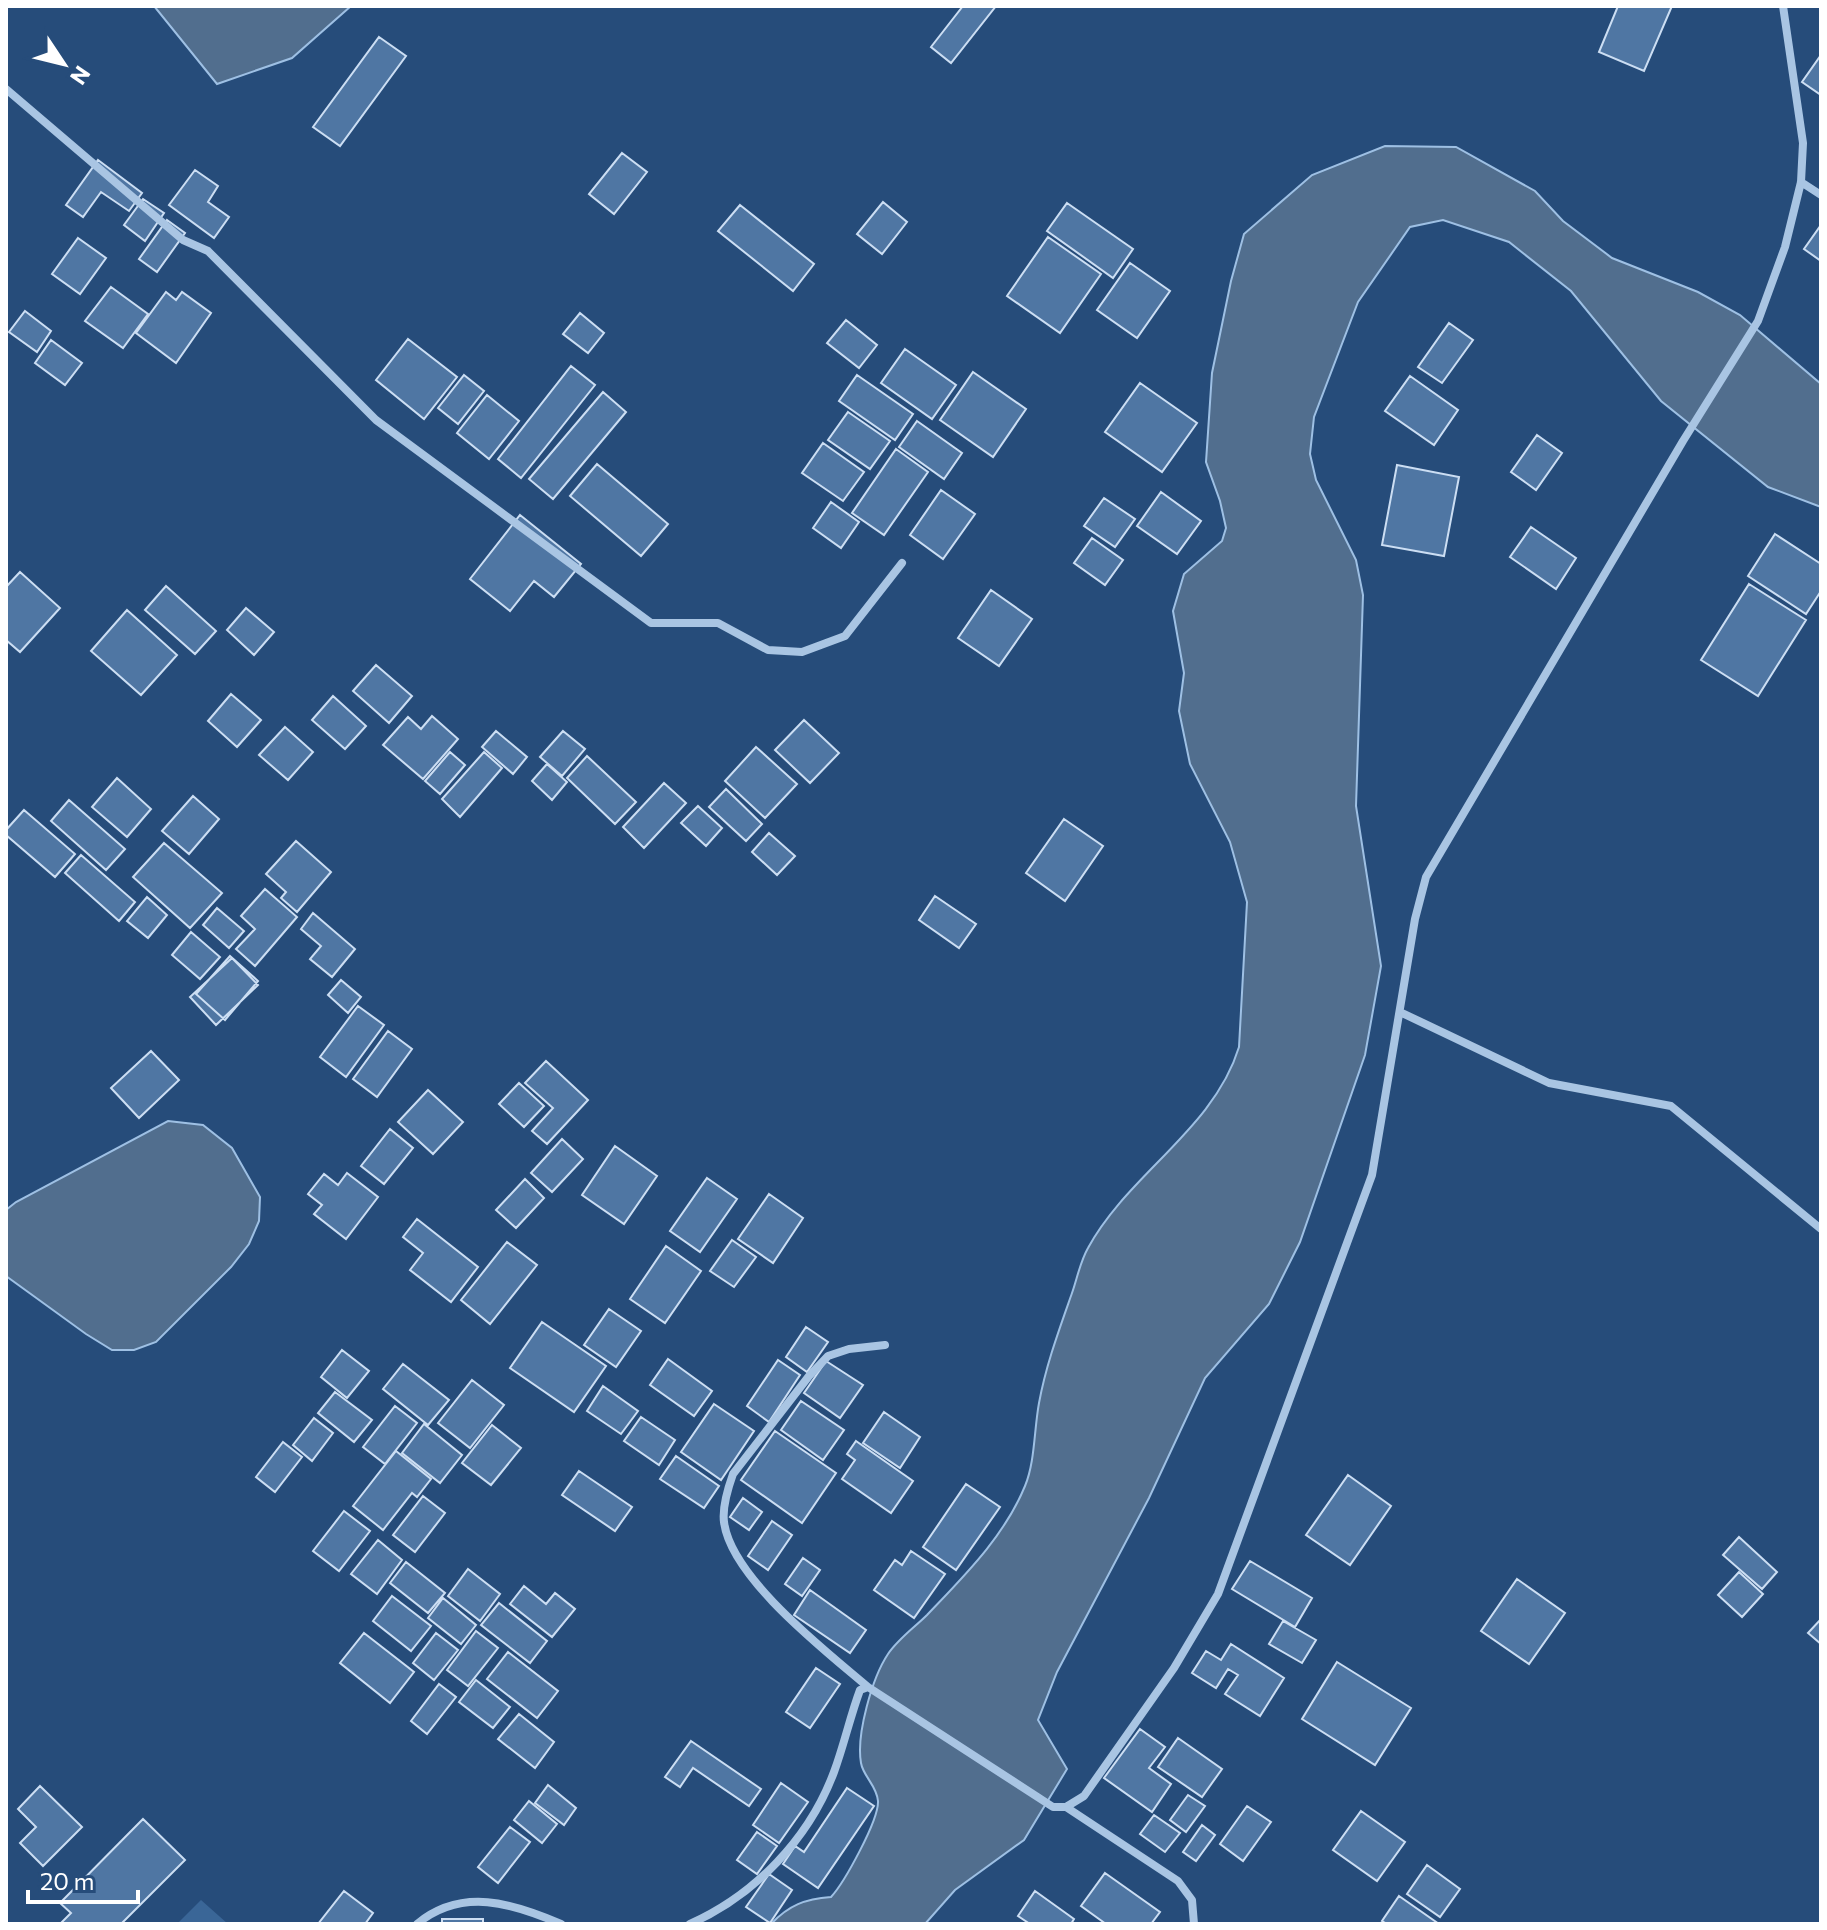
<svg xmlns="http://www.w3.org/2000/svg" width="1827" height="1930" font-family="Commissioner,sans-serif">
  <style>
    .green { fill: #3a6697 }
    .water { fill: #516e8e; stroke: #9ec0e4; stroke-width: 2 }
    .building { fill: #4f76a3; stroke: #ccdef3; stroke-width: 2 }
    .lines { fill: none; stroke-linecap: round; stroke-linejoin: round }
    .minor { stroke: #a9c5e3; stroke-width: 8 }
  </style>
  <rect width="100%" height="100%" fill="#264c7a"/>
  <path class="green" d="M 201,1900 L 228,1924 L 177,1924 Z"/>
  <path class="water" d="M 154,6 L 351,6 L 292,58 L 217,84 Z
    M 1385,146 L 1456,147 L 1535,191 L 1563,221 L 1612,258 L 1698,292 L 1740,315 L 1821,384 L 1821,507 L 1768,487 L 1661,401 L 1571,291 L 1509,242 L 1443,220 L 1410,227 L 1358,302 L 1314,417 L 1310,454 L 1316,480 L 1356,560 L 1363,595 L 1356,806 L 1381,966 L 1365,1055 L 1300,1242 L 1269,1304 L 1205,1378 L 1149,1498 L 1057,1672 L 1038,1720 L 1067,1769 L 1024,1840 L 955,1890 L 925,1924 L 771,1924 C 789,1905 805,1899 831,1897 C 844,1883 879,1820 878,1801 C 877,1786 863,1776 861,1763 C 856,1735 872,1678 888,1654 C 898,1639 915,1627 927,1615 C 964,1576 1004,1537 1025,1486 C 1035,1462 1034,1430 1039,1403 C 1046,1365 1059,1330 1072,1293 C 1077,1279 1080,1262 1088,1248 C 1128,1174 1214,1129 1239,1047 L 1247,902 L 1230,842 L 1190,764 L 1179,711 L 1184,673 L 1173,611 L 1184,574 L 1222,541 L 1226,528 L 1220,501 L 1206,462 L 1212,373 L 1231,281 L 1244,234 L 1312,175 Z
    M 168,1121 L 203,1125 L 232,1148 L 260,1197 L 259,1221 L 249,1244 L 231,1267 L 156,1342 L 134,1350 L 112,1350 L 86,1334 L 6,1276 L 6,1210 L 16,1202 Z"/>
  <path class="building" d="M 963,6 L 996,6 L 951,63 L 931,47 Z
    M 1618,6 L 1672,6 L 1644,71 L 1599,52 Z
    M 379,37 L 406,56 L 340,146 L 313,127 Z
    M 1821,55 L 1821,95 L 1802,82 Z
    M 622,153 L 647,172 L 614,214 L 589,194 Z
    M 98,160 L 142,193 L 129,211 L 101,192 L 83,217 L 66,205 Z
    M 195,170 L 218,186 L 208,202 L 229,217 L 214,238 L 169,205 Z
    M 143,199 L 164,213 L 145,241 L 124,225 Z
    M 883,202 L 907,222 L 882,254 L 857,234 Z
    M 1067,203 L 1133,249 L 1113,278 L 1047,231 Z
    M 740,205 L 814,264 L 793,291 L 718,231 Z
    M 167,220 L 185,233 L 157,272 L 139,259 Z
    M 1821,225 L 1821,261 L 1804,249 Z
    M 1048,237 L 1101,274 L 1060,333 L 1007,296 Z
    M 78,238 L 106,258 L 80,294 L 52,274 Z
    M 1130,263 L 1170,291 L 1137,338 L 1097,310 Z
    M 111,287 L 148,314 L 123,348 L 85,321 Z
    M 166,292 L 176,300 L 182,292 L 211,313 L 176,363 L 136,333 Z
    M 25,311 L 51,331 L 37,352 L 9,332 Z
    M 580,313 L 604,333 L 588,353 L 563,334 Z
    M 846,320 L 877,345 L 859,368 L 827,343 Z
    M 1449,323 L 1473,340 L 1442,383 L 1418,367 Z
    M 408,339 L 457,377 L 424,419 L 376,380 Z
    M 51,340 L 82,363 L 65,385 L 35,363 Z
    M 905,349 L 956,385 L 932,419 L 881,383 Z
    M 571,366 L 595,385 L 521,478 L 498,459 Z
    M 973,372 L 1026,409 L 993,457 L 940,420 Z
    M 464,375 L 484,391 L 458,424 L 438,408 Z
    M 857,375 L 913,414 L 895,440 L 839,401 Z
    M 1410,376 L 1458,410 L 1434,445 L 1385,411 Z
    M 1140,383 L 1197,423 L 1162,472 L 1105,432 Z
    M 603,392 L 626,412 L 553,499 L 529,479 Z
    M 487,395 L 519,421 L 489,459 L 457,433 Z
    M 848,412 L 890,441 L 870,469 L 828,440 Z
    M 917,421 L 962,453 L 944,479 L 899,447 Z
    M 1537,435 L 1562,453 L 1536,490 L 1511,472 Z
    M 823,443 L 864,472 L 843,501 L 802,473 Z
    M 896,449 L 928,472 L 884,535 L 852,513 Z
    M 597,464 L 668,524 L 641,556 L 570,496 Z
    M 1397,465 L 1459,477 L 1444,556 L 1382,545 Z
    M 941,490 L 975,514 L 943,559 L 910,535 Z
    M 1161,492 L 1201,521 L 1177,554 L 1137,526 Z
    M 1104,498 L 1135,519 L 1115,547 L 1084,526 Z
    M 831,502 L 859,522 L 841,548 L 813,528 Z
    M 520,515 L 581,564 L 554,597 L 534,581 L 510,611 L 470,579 Z
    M 1531,527 L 1576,558 L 1556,589 L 1510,557 Z
    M 1775,534 L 1821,564 L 1821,591 L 1806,614 L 1748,576 Z
    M 1092,538 L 1123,560 L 1105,585 L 1074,563 Z
    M 20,572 L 60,608 L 20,652 L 6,640 L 6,587 Z
    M 1749,584 L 1806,620 L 1758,696 L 1701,660 Z
    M 166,586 L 216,631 L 195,654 L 145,610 Z
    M 991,590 L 1032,619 L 999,666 L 958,638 Z
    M 246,608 L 274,632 L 254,655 L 227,630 Z
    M 127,610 L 177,655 L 141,695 L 91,651 Z
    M 376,665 L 412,696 L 389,723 L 353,691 Z
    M 231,694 L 261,720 L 237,747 L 208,721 Z
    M 333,696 L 366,726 L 345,749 L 312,720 Z
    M 432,716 L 458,739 L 423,779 L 383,745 L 408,717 L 421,729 Z
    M 804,720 L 839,753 L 810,783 L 775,750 Z
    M 285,727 L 313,752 L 288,780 L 259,755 Z
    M 496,731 L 527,757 L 513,774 L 482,747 Z
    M 563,731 L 585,749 L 562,776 L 540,757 Z
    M 756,747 L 797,784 L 765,818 L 725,781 Z
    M 450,752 L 465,765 L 440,794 L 425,781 Z
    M 484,752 L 502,768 L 460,817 L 442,799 Z
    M 587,756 L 636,802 L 615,824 L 567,778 Z
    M 547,764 L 567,782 L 552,800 L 532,781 Z
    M 117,778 L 151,809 L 127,837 L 92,807 Z
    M 664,783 L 686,803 L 644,848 L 623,827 Z
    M 726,789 L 762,824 L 746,841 L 709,807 Z
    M 193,796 L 219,819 L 189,854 L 162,831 Z
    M 69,800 L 125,849 L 106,870 L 51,821 Z
    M 698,806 L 722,828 L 706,846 L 681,823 Z
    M 24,810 L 75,854 L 55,877 L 6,835 L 6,830 Z
    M 1064,819 L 1103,846 L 1065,901 L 1026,873 Z
    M 769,833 L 795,856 L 777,875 L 752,852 Z
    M 296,841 L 331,872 L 297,912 L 281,898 L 286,892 L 266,874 Z
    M 164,843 L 222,893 L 190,928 L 133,877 Z
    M 81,855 L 135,902 L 119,921 L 65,873 Z
    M 265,889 L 297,917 L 255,966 L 236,949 L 255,929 L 241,916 Z
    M 935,896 L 976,924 L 959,948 L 919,920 Z
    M 147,897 L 167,915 L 148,938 L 127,921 Z
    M 217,908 L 244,931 L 229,948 L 203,925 Z
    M 313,913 L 355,949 L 332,977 L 310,959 L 321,946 L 301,929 Z
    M 191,932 L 220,957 L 200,979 L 172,955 Z
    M 230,956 L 258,981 L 225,1020 L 196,994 Z
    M 232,958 L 258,985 L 216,1025 L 190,997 Z
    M 341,980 L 361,997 L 348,1013 L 328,995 Z
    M 358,1006 L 384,1025 L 346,1077 L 320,1057 Z
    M 388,1031 L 412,1049 L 377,1097 L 353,1079 Z
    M 151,1051 L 179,1080 L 139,1118 L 111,1088 Z
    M 546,1061 L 588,1100 L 547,1144 L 532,1131 L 553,1108 L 525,1083 Z
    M 519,1083 L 544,1106 L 524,1127 L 499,1104 Z
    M 428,1090 L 463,1122 L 433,1154 L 398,1122 Z
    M 390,1129 L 413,1148 L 384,1184 L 361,1166 Z
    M 562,1139 L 583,1159 L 552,1192 L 531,1173 Z
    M 615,1146 L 657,1176 L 624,1224 L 582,1195 Z
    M 347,1173 L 378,1197 L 346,1239 L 314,1214 L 322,1205 L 308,1194 L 324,1174 L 338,1185 Z
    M 707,1178 L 737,1199 L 700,1252 L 670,1231 Z
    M 525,1179 L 544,1198 L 516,1228 L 496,1210 Z
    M 769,1194 L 803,1218 L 773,1263 L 738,1239 Z
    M 417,1219 L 478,1267 L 451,1302 L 410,1270 L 423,1253 L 403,1237 Z
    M 732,1240 L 756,1257 L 734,1287 L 710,1271 Z
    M 507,1242 L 537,1265 L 490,1324 L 461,1300 Z
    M 666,1246 L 701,1271 L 665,1323 L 630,1299 Z
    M 609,1309 L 641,1331 L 616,1367 L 584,1345 Z
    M 542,1322 L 606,1366 L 574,1412 L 510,1368 Z
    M 806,1327 L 828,1342 L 807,1372 L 786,1357 Z
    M 342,1350 L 369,1371 L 347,1398 L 321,1377 Z
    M 668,1359 L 712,1391 L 694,1416 L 650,1385 Z
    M 778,1360 L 800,1375 L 769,1422 L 747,1406 Z
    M 826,1361 L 863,1385 L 840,1418 L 804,1393 Z
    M 403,1364 L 449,1400 L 428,1425 L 383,1389 Z
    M 472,1380 L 504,1405 L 470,1448 L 438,1423 Z
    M 603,1386 L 638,1411 L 621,1434 L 587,1411 Z
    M 335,1392 L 372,1420 L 354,1442 L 318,1413 Z
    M 801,1401 L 844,1430 L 823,1460 L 781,1430 Z
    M 714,1404 L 754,1431 L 721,1480 L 681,1452 Z
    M 395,1406 L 417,1423 L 385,1464 L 363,1447 Z
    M 884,1412 L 920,1437 L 900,1468 L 863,1443 Z
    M 641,1417 L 675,1440 L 659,1465 L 624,1441 Z
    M 314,1418 L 333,1433 L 312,1461 L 293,1445 Z
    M 424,1424 L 462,1455 L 440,1483 L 402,1453 Z
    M 492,1425 L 521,1448 L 491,1485 L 462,1463 Z
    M 775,1431 L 836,1473 L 802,1523 L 741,1480 Z
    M 856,1441 L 913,1481 L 891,1513 L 842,1479 L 855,1460 L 847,1454 Z
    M 283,1442 L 302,1457 L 275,1492 L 256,1477 Z
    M 396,1451 L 431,1479 L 417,1497 L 412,1493 L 383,1530 L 353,1506 Z
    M 676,1456 L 719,1486 L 704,1508 L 660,1479 Z
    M 579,1471 L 632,1507 L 615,1531 L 562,1495 Z
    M 1348,1475 L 1391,1506 L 1350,1565 L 1306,1535 Z
    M 966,1484 L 1000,1507 L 956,1570 L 923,1547 Z
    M 423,1496 L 445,1513 L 415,1552 L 393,1535 Z
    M 743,1498 L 762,1512 L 749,1530 L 730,1517 Z
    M 344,1511 L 370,1531 L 339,1571 L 313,1551 Z
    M 772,1521 L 792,1535 L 768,1570 L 748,1556 Z
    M 1739,1537 L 1777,1572 L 1762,1589 L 1723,1555 Z
    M 378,1540 L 402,1560 L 377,1594 L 351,1574 Z
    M 911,1551 L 945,1574 L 914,1618 L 874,1590 L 895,1560 L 902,1565 Z
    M 803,1558 L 820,1570 L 802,1596 L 785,1584 Z
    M 1250,1561 L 1312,1598 L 1295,1627 L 1232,1589 Z
    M 406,1562 L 445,1593 L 428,1613 L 390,1583 Z
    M 468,1569 L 500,1594 L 480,1621 L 448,1596 Z
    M 1739,1572 L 1763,1594 L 1742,1617 L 1718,1595 Z
    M 1517,1579 L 1565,1613 L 1529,1664 L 1481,1631 Z
    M 524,1586 L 546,1604 L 555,1593 L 575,1609 L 552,1637 L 510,1604 Z
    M 810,1590 L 866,1630 L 850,1653 L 794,1615 Z
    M 392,1596 L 431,1626 L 411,1651 L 373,1621 Z
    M 443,1598 L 476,1625 L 461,1644 L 428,1618 Z
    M 499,1603 L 547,1641 L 530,1663 L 481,1625 Z
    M 1821,1619 L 1821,1644 L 1808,1633 Z
    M 1283,1621 L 1316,1640 L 1302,1663 L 1269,1644 Z
    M 476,1631 L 498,1648 L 468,1686 L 447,1670 Z
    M 364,1633 L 414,1672 L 390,1703 L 340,1663 Z
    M 436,1633 L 458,1650 L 434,1680 L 413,1663 Z
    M 1231,1644 L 1284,1678 L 1260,1716 L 1225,1694 L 1238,1675 L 1228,1669 L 1216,1688 L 1192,1673 L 1206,1651 L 1221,1660 Z
    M 508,1652 L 558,1691 L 537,1718 L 487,1679 Z
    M 1337,1662 L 1411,1708 L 1375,1765 L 1302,1719 Z
    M 816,1668 L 840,1684 L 810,1728 L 786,1712 Z
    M 476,1680 L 510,1707 L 493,1728 L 459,1702 Z
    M 439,1684 L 456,1697 L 427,1734 L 411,1721 Z
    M 519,1714 L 554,1742 L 535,1768 L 498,1739 Z
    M 1140,1729 L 1165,1747 L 1149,1768 L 1171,1784 L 1152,1812 L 1104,1778 Z
    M 1178,1738 L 1222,1769 L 1202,1797 L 1158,1767 Z
    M 691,1741 L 761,1789 L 749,1806 L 693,1768 L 680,1787 L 665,1777 Z
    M 781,1783 L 808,1802 L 779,1843 L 753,1825 Z
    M 548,1785 L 576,1808 L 564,1825 L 535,1803 Z
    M 40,1786 L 82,1827 L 43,1866 L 20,1843 L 36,1827 L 18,1809 Z
    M 847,1788 L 874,1806 L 818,1888 L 783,1864 L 795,1846 L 804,1852 Z
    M 1188,1795 L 1205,1806 L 1186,1832 L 1170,1820 Z
    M 529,1801 L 557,1824 L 542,1843 L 514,1820 Z
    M 1247,1806 L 1271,1822 L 1243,1861 L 1220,1844 Z
    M 1361,1811 L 1405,1842 L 1377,1881 L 1333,1850 Z
    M 1154,1815 L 1180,1833 L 1165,1852 L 1140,1834 Z
    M 143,1819 L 185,1860 L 121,1924 L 60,1924 L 71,1913 L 60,1903 Z
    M 1202,1825 L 1215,1835 L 1196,1861 L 1183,1852 Z
    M 510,1827 L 530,1842 L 498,1883 L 478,1867 Z
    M 757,1832 L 777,1846 L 757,1874 L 737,1860 Z
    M 1427,1865 L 1460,1889 L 1440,1917 L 1407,1894 Z
    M 1105,1873 L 1160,1912 L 1151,1924 L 1106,1924 L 1081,1906 Z
    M 769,1874 L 792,1890 L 770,1923 L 746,1907 Z
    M 344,1891 L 373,1913 L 365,1924 L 318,1924 Z
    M 1035,1891 L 1074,1919 L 1071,1924 L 1030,1924 L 1018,1916 Z
    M 1399,1896 L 1439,1924 L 1387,1924 L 1382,1921 Z
    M 442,1919 L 483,1919 L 483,1924 L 442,1924 Z"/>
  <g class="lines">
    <path class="minor" d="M 6,89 L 183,240 L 208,251 L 376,420 L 651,623 L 718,623 L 768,650 L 802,652 L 845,636 L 902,563
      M 1801,182 L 1821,195
      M 1400,1012 L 1549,1083 L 1671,1106 L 1821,1229
      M 868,1687 C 826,1651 731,1578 724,1522 C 722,1507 728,1488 733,1474 L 809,1376 L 828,1356 L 849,1349 L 885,1345
      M 1066,1807 L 1178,1881 L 1192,1900 L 1194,1924
      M 417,1924 C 462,1887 512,1903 561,1924
      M 690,1924 C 755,1895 809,1839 834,1772 C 844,1745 850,1717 860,1690 L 868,1687 L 1053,1807 L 1066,1807 L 1084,1796 L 1174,1668 L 1218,1594 L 1372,1175 L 1415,919 L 1426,877 L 1683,441 L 1758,321 L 1785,247 L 1801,182 L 1803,143 L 1783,6"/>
  </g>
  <rect width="1827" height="1930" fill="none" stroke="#ffffff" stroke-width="16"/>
  <g transform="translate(64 64) rotate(125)" stroke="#264c7a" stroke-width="6" paint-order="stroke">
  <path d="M0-6L14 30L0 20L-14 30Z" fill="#ffffff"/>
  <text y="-12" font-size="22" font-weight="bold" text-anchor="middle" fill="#ffffff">N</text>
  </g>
  <path d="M28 1890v12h110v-12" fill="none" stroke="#ffffff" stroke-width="4"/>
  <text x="40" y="1890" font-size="24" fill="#ffffff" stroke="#264c7a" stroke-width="6" paint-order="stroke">20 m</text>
</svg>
